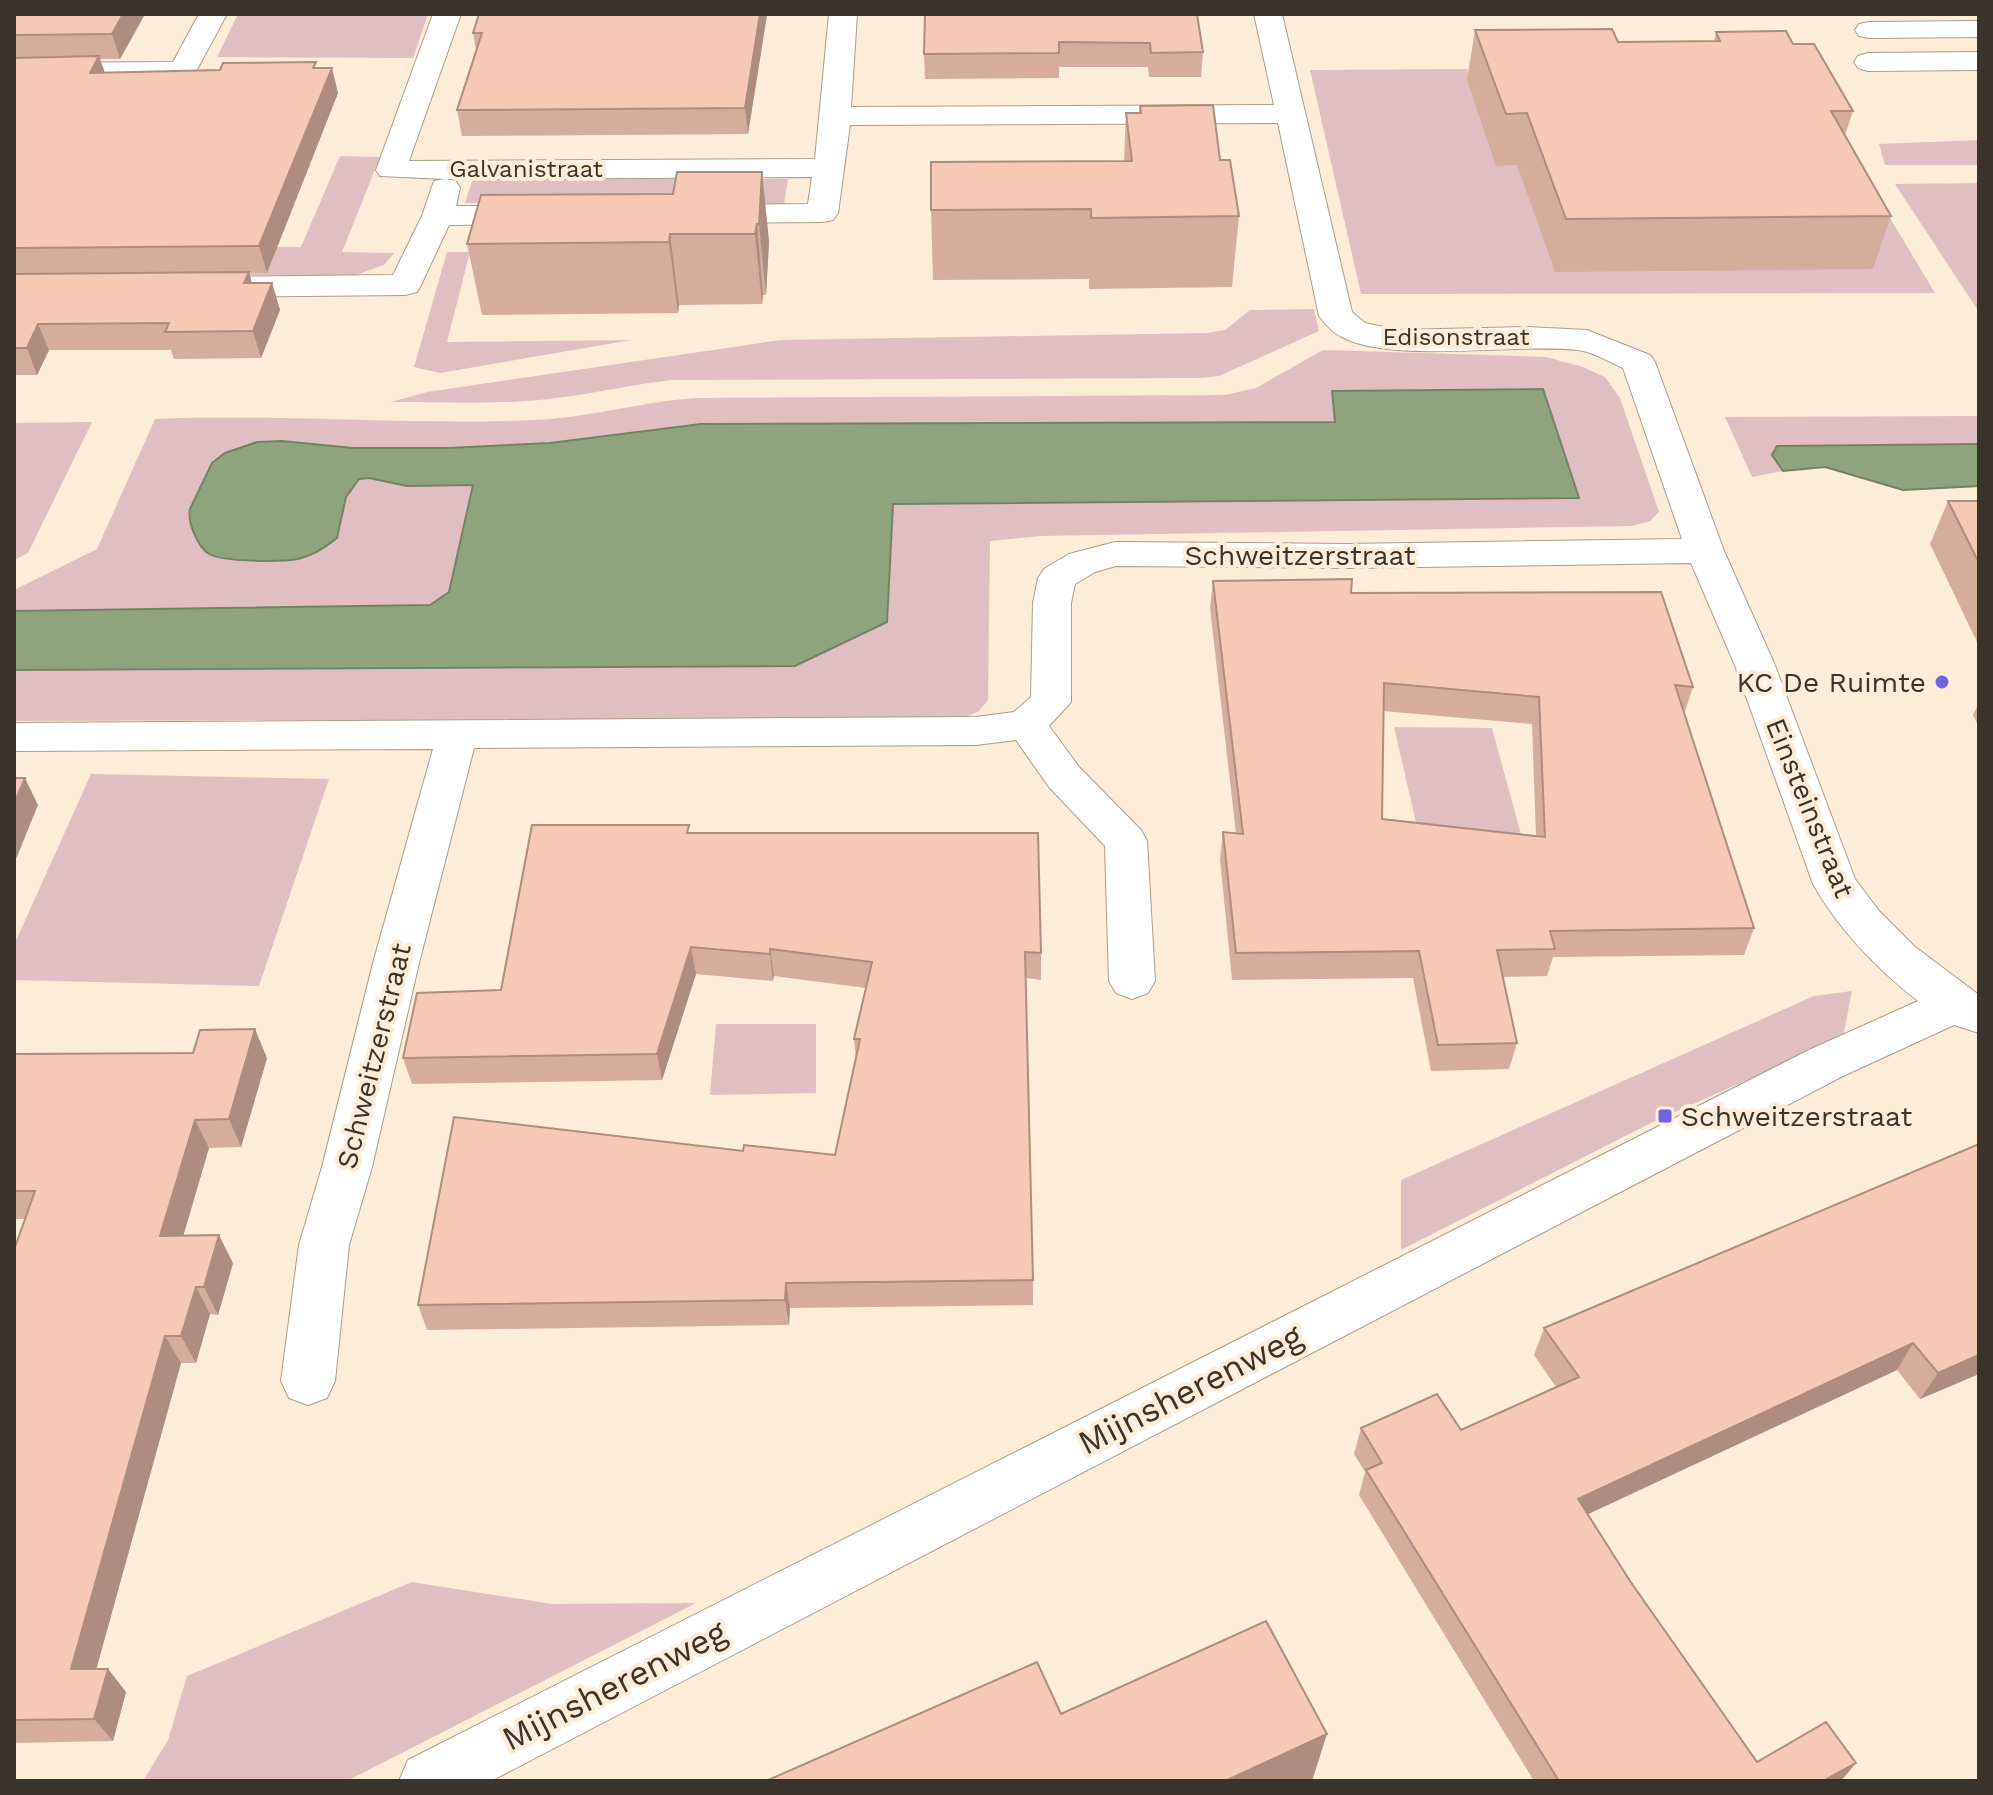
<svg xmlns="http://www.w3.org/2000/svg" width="1993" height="1795" font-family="'Work Sans',sans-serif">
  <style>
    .green { fill: #e0bfc2 }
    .water { fill: #8fa47e; stroke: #758265; stroke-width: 2 }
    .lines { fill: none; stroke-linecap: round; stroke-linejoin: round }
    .minor-casing { stroke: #ab9c89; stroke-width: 2 }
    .minor { fill: #fff; fill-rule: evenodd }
    .wall { fill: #d4ad9d; fill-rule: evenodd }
    .shaded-wall { fill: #ac8d80 }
    .building { fill: #f6c9b7; stroke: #ac8d80; stroke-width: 2; fill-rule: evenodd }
    .poi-dot { fill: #7165df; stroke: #fdecd8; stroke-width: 3 }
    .labels { text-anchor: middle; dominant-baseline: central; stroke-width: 8; stroke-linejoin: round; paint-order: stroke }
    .far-street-label { font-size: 24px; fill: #39332b; stroke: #fdecd8 }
    .street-label { font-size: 28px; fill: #39332b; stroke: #fdecd8 }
    .poi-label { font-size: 28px; fill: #39332b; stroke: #fdecd8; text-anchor: end }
    .near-street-label { font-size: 34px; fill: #39332b; stroke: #fdecd8 }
  </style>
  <rect width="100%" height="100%" fill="#fdecd8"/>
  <path class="green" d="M 238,14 L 428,14 L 413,58 L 217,57 Z
    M 1467,69 L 1497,165 L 1857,163 L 1935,293 L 1361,294 L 1310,70 Z
    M 1979,140 L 1979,165 L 1885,165 L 1879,144 Z
    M 340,156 L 380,157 L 342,252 L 394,253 L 384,265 L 353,276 L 219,275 L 232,247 L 301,247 Z
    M 473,178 L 788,179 L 784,204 L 465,203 Z
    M 1979,183 L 1979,312 L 1895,184 Z
    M 447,252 L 470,252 L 447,342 L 632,340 L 440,373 L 414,367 Z
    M 1314,309 L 1319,331 L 1219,376 L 1202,378 L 673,380 C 634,384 596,393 557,398 C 502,405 446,402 391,402 L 427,392 L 781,340 L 1207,333 L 1225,330 L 1250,310 Z
    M 1323,350 L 1546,357 L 1583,367 L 1605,377 L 1620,398 L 1659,512 L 1650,521 L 1633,526 L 1041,536 L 990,541 L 988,700 L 979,711 L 964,718 L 14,721 L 14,670 L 795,666 L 887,622 L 893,504 L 1579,498 L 1543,389 L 1332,392 L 1335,422 L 701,424 L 550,443 L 448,448 L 353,448 L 282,441 L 257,442 L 237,448 L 206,475 L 190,509 L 188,516 L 194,531 L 206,552 L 216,557 L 299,559 L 337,538 L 346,497 L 359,479 L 369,478 L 407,486 L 474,485 L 449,592 L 430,605 L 14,611 L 14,590 L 97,549 L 155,419 C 281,413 407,426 533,420 C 588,418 640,402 695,398 L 1225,395 L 1256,388 Z
    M 1979,416 L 1979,444 L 1777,446 L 1772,455 L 1783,471 L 1752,477 L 1725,417 Z
    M 92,422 L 28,553 L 14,560 L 14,423 Z
    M 1394,727 L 1492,728 L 1525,849 L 1421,844 Z
    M 91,774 L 329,779 L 259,986 L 14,980 L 14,945 Z
    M 1852,991 L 1843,1037 L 1653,1122 L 1401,1250 L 1401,1180 L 1814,996 Z
    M 716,1024 L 816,1024 L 816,1093 L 710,1095 Z
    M 412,1582 L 552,1604 L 696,1603 L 347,1781 L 143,1781 L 168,1740 L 187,1676 Z"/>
  <path class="water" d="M 1543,389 L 1579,498 L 893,504 L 887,622 L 795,666 L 14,670 L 14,611 L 430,605 L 449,592 L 473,485 L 407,486 L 369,478 L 359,479 L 346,497 L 337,538 C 326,547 312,556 298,559 C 282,562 223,562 209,554 C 198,547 187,522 190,509 L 212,463 L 225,453 L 257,442 L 282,441 L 353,448 L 448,448 L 550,443 L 701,424 L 1335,422 L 1332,391 Z
    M 1979,444 L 1979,486 L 1903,490 L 1825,467 L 1783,471 L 1772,455 L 1777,446 Z"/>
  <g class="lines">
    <defs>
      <path id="minor" d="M 199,14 L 227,14 L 193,77 L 14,81 L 14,63 L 173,62 Z
        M 433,14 L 461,14 L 409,161 L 815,159 L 829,14 L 857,14 L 851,107 L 1274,105 L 1254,14 L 1282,14 L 1352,312 L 1365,323 L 1398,330 L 1527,327 L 1587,330 L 1650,355 L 1655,362 L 1724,551 L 1774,663 L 1855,879 L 1879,911 L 1914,946 L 1979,995 L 1979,1033 L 1954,1025 L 1843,1076 L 491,1781 L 399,1781 L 408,1760 L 1809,1050 L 1918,1001 C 1876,968 1839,930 1813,884 L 1734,663 L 1691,563 L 1346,568 L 1116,566 L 1095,572 L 1075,584 L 1071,603 L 1071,702 L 1049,726 L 1079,767 L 1141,830 L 1147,841 L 1155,981 L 1148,993 L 1132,999 L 1116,993 L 1109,981 L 1105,846 L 1049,787 L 1016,740 L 976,745 L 474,748 L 419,963 L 372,1167 L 349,1245 L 335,1381 L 327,1398 L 308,1405 L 289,1398 L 281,1381 L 299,1245 L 322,1167 L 373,963 L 433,749 L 14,751 L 14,723 L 976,717 L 1014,712 L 1031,697 L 1033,603 L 1038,578 L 1044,569 L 1069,554 L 1115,542 L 1346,544 L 1682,539 L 1623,368 C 1609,362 1592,351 1577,350 C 1515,343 1392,364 1342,337 C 1333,333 1325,324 1319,316 L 1278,123 L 850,125 L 838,213 L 833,220 L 822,222 L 707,223 L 696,221 L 691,214 L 696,207 L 707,205 L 808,204 L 812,177 L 445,179 L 456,181 L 460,188 L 456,206 L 534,206 L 545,208 L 550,215 L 545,222 L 534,224 L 449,225 L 421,285 L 417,292 L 405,295 L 212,297 L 200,294 L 196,287 L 200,280 L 212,277 L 393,275 L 422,216 L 434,181 L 445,179 L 380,176 L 376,170 Z
        M 1979,21 L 1979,37 L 1869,38 L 1859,36 L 1855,30 L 1859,24 L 1869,22 Z
        M 1979,52 L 1979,70 L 1868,71 L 1858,68 L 1854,62 L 1858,56 L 1868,53 Z"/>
    </defs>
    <use href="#minor" class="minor-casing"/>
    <use href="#minor" class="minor"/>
  </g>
  <path class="wall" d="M 14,14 L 145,14 L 120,59 L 100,59 L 105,73 L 317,68 L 338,93 L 267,273 L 249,273 L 252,283 L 272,283 L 280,310 L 261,358 L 174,359 L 171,350 L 49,350 L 37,375 L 14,375 Z
    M 767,14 L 748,134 L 462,136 L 457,110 L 476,50 L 473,33 Z
    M 1197,14 L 1203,52 L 1201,77 L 1149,77 L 1148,67 L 1059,67 L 1059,78 L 925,79 L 924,54 Z
    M 1475,30 L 1618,42 L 1714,41 L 1716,32 L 1793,44 L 1853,111 L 1845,135 L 1891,216 L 1873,269 L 1555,272 L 1517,165 L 1496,166 L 1467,80 Z
    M 1140,106 L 1220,160 L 1239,216 L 1232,287 L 1089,289 L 1089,279 L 933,280 L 931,210 L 1124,161 L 1126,113 L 1139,113 Z
    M 762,172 L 769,242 L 766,295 L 763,295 L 762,304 L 679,305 L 678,313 L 482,315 L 467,244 Z
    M 1948,501 L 1979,501 L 1979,646 L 1930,544 Z
    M 1213,581 L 1693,687 L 1684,714 L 1754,928 L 1744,955 L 1553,957 L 1547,976 L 1503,977 L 1517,1043 L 1509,1069 L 1431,1071 L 1413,978 L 1232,980 L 1220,859 L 1223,832 L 1236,833 L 1210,608 ZM 1383,711 L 1532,724 L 1536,836 L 1382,819 Z
    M 1979,703 L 1979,727 L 1973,715 Z
    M 691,833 L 1041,953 L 1041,980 L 1026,978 L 1033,1280 L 1033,1305 L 790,1308 L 789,1325 L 427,1330 L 418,1305 L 743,1151 L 835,1155 L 856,1060 L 854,1039 L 866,988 L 774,976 L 773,981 L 696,974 L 662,1080 L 412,1084 L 403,1058 L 501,990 Z
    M 14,1054 L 267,1058 L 241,1147 L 209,1148 L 183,1236 L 233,1263 L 218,1315 L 210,1314 L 196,1363 L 181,1363 L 96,1669 L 108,1669 L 126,1692 L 113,1741 L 14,1743 L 14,1250 L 25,1219 L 14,1219 Z
    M 1979,1144 L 1979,1374 L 1920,1399 L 1897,1370 L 1588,1514 L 1630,1581 L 1757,1762 L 1841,1781 L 1534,1781 L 1359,1495 L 1365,1472 L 1354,1454 L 1361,1428 L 1461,1430 L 1556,1387 L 1534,1355 L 1544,1328 Z"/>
  <path class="shaded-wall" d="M 123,14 L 145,14 L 120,59 L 112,34 Z
    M 760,14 L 767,15 L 748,134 L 745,108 Z
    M 99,56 L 108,82 L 90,73 Z
    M 332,68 L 338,93 L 267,273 L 259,246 Z
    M 762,172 L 769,242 L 766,295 L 759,224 Z
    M 757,224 L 763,295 L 762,304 L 755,234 Z
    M 670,234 L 679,305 L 678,313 L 669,242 Z
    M 249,272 L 256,299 L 244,283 Z
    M 272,283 L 280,310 L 261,358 L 253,331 Z
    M 38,324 L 49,350 L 37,375 L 27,348 Z
    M 25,778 L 38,805 L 14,864 L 14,804 Z
    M 691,947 L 696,974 L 662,1080 L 657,1054 Z
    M 770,949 L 774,976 L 773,981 L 770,954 Z
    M 255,1029 L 267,1058 L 241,1147 L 229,1119 Z
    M 195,1120 L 209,1148 L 175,1264 L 160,1236 Z
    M 219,1235 L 233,1263 L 218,1315 L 204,1287 Z
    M 786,1283 L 790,1308 L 789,1325 L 785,1300 Z
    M 196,1287 L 210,1314 L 196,1363 L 181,1336 Z
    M 165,1336 L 181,1363 L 90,1692 L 71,1669 Z
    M 1913,1343 L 1897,1370 L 1567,1524 L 1578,1499 Z
    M 1979,1355 L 1979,1374 L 1920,1399 L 1938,1373 Z
    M 108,1669 L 126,1692 L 113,1741 L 94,1719 Z
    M 1327,1734 L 1312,1781 L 1225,1781 Z
    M 1856,1763 L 1841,1781 L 1823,1781 Z"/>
  <path class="building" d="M 14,14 L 123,14 L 112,34 L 14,35 Z
    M 479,14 L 760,14 L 745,108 L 457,110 L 482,33 L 473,33 Z
    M 925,14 L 1197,14 L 1203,52 L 1151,53 L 1150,43 L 1059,42 L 1059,53 L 924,54 Z
    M 1612,29 L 1618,42 L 1720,41 L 1716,32 L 1786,31 L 1793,44 L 1814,44 L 1853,111 L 1831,111 L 1891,216 L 1566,219 L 1527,113 L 1506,114 L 1475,30 Z
    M 99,56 L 90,73 L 220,70 L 223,63 L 316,62 L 313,68 L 332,68 L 259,246 L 14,248 L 14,58 Z
    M 1213,105 L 1220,160 L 1230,160 L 1239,216 L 1091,218 L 1091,209 L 931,210 L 931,162 L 1132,161 L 1126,113 L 1141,113 L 1140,106 Z
    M 677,172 L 762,172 L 759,224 L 757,224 L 755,234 L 670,234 L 669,242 L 467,244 L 481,195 L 673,194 Z
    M 249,272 L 244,283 L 272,283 L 253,331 L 165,332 L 169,323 L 38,324 L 27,348 L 14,348 L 14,274 Z
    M 1948,501 L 1979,501 L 1979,563 Z
    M 1352,579 L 1351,593 L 1661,592 L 1693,687 L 1675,685 L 1754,928 L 1550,931 L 1555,949 L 1497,950 L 1517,1043 L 1438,1045 L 1419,951 L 1236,953 L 1223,832 L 1243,834 L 1213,581 ZM 1384,683 L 1539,697 L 1545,837 L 1382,819 Z
    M 14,778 L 25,778 L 14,804 Z
    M 532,825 L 689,825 L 687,833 L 1038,833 L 1041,953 L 1025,952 L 1033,1280 L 786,1283 L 785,1300 L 418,1305 L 454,1117 L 743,1151 L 744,1145 L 835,1155 L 860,1039 L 854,1039 L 872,962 L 770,949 L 770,954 L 691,947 L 657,1054 L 403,1058 L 417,993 L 501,990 Z
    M 255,1029 L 229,1119 L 195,1120 L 160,1236 L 219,1235 L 204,1287 L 196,1287 L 181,1336 L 165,1336 L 71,1669 L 108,1669 L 94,1719 L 14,1720 L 14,1250 L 35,1191 L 14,1191 L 14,1054 L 193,1053 L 200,1030 Z
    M 1979,1144 L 1979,1355 L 1938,1373 L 1913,1343 L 1578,1499 L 1630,1581 L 1757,1762 L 1826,1722 L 1856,1763 L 1823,1781 L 1559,1781 L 1366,1470 L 1382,1463 L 1361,1428 L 1437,1394 L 1461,1430 L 1579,1377 L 1544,1328 Z
    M 1266,1621 L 1327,1734 L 1225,1781 L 766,1781 L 1037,1662 L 1061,1714 Z"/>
  <g class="poi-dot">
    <circle cx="1942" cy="682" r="8"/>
    <rect x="1657" y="1108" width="16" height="16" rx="4"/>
  </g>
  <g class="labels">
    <g class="far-street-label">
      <text x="526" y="169">Galvanistraat</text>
      <text x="1456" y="337">Edisonstraat</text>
    </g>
    <g class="street-label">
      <text x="1300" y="555">Schweitzerstraat</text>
      <text transform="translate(1810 808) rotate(68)">Einsteinstraat</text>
      <text transform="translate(374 1056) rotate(-76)">Schweitzerstraat</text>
    </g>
    <g class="poi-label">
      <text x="1926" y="682">KC De Ruimte</text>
      <text x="1681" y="1116" text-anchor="start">Schweitzerstraat</text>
    </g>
    <g class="near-street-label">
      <text transform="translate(1190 1389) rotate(-27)">Mijnsherenweg</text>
      <text transform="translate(614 1685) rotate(-27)">Mijnsherenweg</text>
    </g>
  </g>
  <rect width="1993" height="1795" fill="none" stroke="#39332b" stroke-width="32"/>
</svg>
